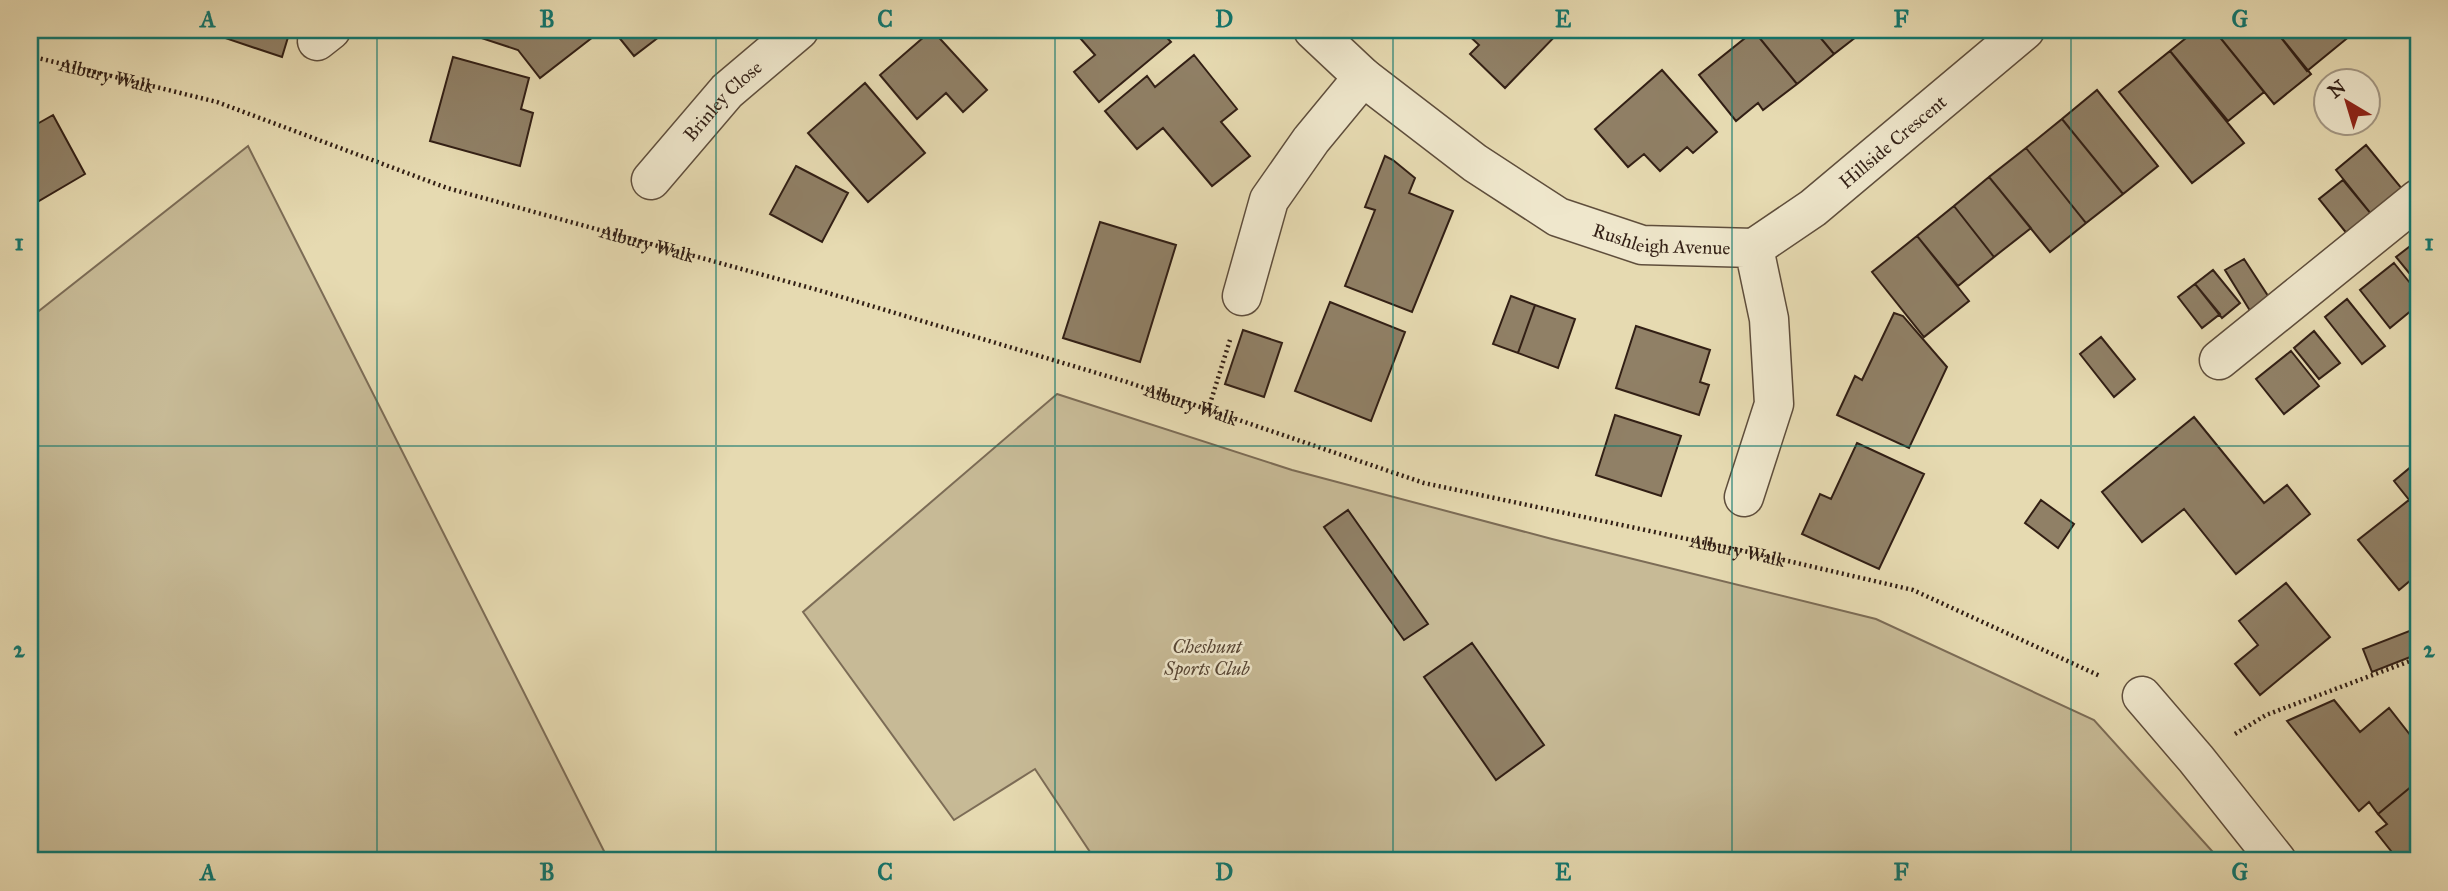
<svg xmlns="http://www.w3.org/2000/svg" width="2448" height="891" font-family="'IM FELL Great Primer',serif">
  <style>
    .green { fill: #c7ba96; stroke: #7c6c56; stroke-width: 2 }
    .building { fill: #908066; stroke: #321f15; stroke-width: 2 }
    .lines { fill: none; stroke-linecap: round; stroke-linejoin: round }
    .minor-casing { stroke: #5f4e3c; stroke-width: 41 }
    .path { stroke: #321f15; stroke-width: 4.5; stroke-dasharray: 2 3.5; stroke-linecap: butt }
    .minor { stroke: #efe7cc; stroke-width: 38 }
    .grid { fill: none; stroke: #0f766e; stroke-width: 2; stroke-opacity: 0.55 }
    .labels { text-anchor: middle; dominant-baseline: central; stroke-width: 5; stroke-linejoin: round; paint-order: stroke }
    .street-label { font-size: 19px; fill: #321f15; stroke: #efe7cc }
    .park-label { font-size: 19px; font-style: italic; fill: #574635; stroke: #efe7cc }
    .neatline { fill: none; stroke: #0f766e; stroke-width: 2.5 }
    .grid-label { font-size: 23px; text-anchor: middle; font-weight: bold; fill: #0f766e }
  </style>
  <rect width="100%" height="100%" fill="#e6dab1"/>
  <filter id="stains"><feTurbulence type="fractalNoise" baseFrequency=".00286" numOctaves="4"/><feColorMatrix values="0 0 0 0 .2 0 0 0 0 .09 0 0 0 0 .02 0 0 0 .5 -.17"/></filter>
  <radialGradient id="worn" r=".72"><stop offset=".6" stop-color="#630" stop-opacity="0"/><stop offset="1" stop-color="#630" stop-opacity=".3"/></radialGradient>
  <path class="green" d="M 248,146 L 609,861 L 30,861 L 30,318 Z
    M 1057,394 L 1292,470 L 1552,539 L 1876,619 L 2094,720 L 2221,861 L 1096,861 L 1035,769 L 954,820 L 803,612 Z"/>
  <path class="building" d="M 228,30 L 275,30 L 289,34 L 282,57 L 225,38 Z
    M 483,30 L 602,30 L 540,78 L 518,50 L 475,36 Z
    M 613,30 L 668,30 L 634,56 Z
    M 932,30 L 987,90 L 963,112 L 946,93 L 917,119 L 880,75 Z
    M 1073,30 L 1160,30 L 1171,42 L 1099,102 L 1074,72 L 1095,55 Z
    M 1463,30 L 1561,30 L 1505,88 L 1470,54 L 1479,45 Z
    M 1753,30 L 1814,30 L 1834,54 L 1797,84 Z
    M 1814,30 L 1865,30 L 1834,54 Z
    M 2196,30 L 2214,30 L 2264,92 L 2228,121 L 2170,51 Z
    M 2214,30 L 2275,30 L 2311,74 L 2274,104 Z
    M 2275,30 L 2355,30 L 2356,31 L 2307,71 Z
    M 1754,31 L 1797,84 L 1763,110 L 1758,103 L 1736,121 L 1699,75 Z
    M 2170,51 L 2244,143 L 2192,183 L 2119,92 Z
    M 1194,55 L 1237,109 L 1221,122 L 1250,156 L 1212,186 L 1163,128 L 1137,149 L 1105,111 L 1147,76 L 1155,87 Z
    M 453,57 L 529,78 L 521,109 L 533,113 L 520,166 L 430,141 Z
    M 1662,70 L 1717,132 L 1693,153 L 1687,147 L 1660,171 L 1644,154 L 1628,167 L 1595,129 Z
    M 865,83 L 925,153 L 868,202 L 808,133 Z
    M 2097,90 L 2158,166 L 2123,194 L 2062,119 Z
    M 53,115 L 85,174 L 32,205 L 30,201 L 30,128 Z
    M 2062,119 L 2123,194 L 2086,223 L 2026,148 Z
    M 2366,145 L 2403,190 L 2372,215 L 2336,170 Z
    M 2026,148 L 2086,223 L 2050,252 L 1989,177 Z
    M 1385,156 L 1393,160 L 1415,178 L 1409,193 L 1453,211 L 1412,312 L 1345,286 L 1375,210 L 1365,207 Z
    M 796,166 L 848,193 L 822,242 L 770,214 Z
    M 1989,177 L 2031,228 L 1994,257 L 1954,206 Z
    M 2343,180 L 2372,215 L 2348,235 L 2319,199 Z
    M 1954,206 L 1994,257 L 1958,286 L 1917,236 Z
    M 1100,222 L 1176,245 L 1140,362 L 1063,338 Z
    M 1917,236 L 1969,301 L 1924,337 L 1872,272 Z
    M 2418,240 L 2418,284 L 2396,257 Z
    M 2244,259 L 2272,302 L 2252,314 L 2225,270 Z
    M 2394,263 L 2418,293 L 2418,305 L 2390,328 L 2360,290 Z
    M 2213,270 L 2240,303 L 2222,318 L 2195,284 Z
    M 2195,284 L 2220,314 L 2202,328 L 2178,297 Z
    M 1511,296 L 1535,305 L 1518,353 L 1493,344 Z
    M 2347,299 L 2385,346 L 2362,364 L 2325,317 Z
    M 1330,302 L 1405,332 L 1371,421 L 1295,391 Z
    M 1535,305 L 1575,319 L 1558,368 L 1518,353 Z
    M 1894,313 L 1903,316 L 1947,367 L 1909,448 L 1837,415 L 1855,376 L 1862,380 Z
    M 1636,326 L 1710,350 L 1700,382 L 1709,385 L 1699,415 L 1616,388 Z
    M 1243,330 L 1282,343 L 1264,397 L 1225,384 Z
    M 2314,331 L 2340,363 L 2319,379 L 2294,348 Z
    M 2101,337 L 2135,379 L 2114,397 L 2080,354 Z
    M 2291,351 L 2319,386 L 2284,414 L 2256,379 Z
    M 1615,415 L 1681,436 L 1661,496 L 1596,475 Z
    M 2194,417 L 2264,503 L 2287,485 L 2310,514 L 2236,574 L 2184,509 L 2142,542 L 2102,492 Z
    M 1857,443 L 1924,474 L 1879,569 L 1802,534 L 1820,494 L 1831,499 Z
    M 2418,461 L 2418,511 L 2394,481 Z
    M 2041,500 L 2074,524 L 2058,548 L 2025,523 Z
    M 2409,500 L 2418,511 L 2418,574 L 2399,590 L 2358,540 Z
    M 1348,510 L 1428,624 L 1404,640 L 1324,527 Z
    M 2286,583 L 2330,637 L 2260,695 L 2235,664 L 2258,645 L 2239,621 Z
    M 2412,630 L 2418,647 L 2418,654 L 2372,672 L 2363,649 Z
    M 1472,643 L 1544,745 L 1496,780 L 1424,677 Z
    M 2334,700 L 2360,732 L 2389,708 L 2418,745 L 2418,781 L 2378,814 L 2369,802 L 2359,811 L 2287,721 Z
    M 2418,781 L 2418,861 L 2399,861 L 2376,832 L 2387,824 L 2378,814 Z"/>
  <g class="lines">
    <defs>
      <g id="minor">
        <path id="s2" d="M 1313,30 L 1363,77 L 1475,163 L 1558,217 L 1642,245 L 1754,248 L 1769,319 L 1774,404 L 1744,497"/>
        <path d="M 317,41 L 331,30"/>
        <path id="s3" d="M 651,180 L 727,91 L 799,30"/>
        <path id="s4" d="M 1754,248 L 1813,208 L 2025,30"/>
        <path d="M 1242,296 L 1269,200 L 1311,140 L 1363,77"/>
        <path d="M 2219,360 L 2418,199"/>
        <path d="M 2142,696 L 2196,759 L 2277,861"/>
      </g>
    </defs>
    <use href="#minor" class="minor-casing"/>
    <g class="path">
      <path id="s1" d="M 30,56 L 217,102 L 447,188 L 818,290 L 1127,382 L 1424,483 L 1758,554 L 1913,590 L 2100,676"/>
      <path d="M 1208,410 L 1230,340"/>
      <path d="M 2235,734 L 2266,715 L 2418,658"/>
    </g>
    <use href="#minor" class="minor"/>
  </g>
  <path class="grid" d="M 377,30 L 377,861M 716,30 L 716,861M 1055,30 L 1055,861M 1393,30 L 1393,861M 1732,30 L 1732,861M 2071,30 L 2071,861M 30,446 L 2418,446"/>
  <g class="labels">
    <g class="street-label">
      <text stroke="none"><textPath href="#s1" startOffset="79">Albury Walk</textPath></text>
      <text stroke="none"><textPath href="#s3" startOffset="107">Brinley Close</textPath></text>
      <text stroke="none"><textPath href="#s4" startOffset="175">Hillside Crescent</textPath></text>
      <text stroke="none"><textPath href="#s2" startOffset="416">Rushleigh Avenue</textPath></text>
      <text stroke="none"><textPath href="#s1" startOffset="646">Albury Walk</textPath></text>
      <text stroke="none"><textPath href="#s1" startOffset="1213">Albury Walk</textPath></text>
      <text stroke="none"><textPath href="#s1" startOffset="1780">Albury Walk</textPath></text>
    </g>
    <g class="park-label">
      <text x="1207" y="646">Cheshunt<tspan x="1207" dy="22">Sports Club</tspan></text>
    </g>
  </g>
  <rect width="2448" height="891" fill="none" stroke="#e6dab1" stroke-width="77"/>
  <g transform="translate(2347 102) rotate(322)"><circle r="33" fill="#efe7cc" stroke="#a39783" stroke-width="2"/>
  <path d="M0-5L12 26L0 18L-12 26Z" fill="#8f2418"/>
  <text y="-10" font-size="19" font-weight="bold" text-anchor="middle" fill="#321f15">N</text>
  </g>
  <rect x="38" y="38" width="2372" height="814" class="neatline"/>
  <g class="grid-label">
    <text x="208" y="27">A</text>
    <text x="547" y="27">B</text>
    <text x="885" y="27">C</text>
    <text x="1224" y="27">D</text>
    <text x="1563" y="27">E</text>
    <text x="1901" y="27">F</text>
    <text x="2240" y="27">G</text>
    <text x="19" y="250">1</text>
    <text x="2429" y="250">1</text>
    <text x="19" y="657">2</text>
    <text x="2429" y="657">2</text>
    <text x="208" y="880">A</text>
    <text x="547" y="880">B</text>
    <text x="885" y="880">C</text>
    <text x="1224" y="880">D</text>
    <text x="1563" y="880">E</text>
    <text x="1901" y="880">F</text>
    <text x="2240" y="880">G</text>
  </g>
  <rect width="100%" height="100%" filter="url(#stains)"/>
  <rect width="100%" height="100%" fill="url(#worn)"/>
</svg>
